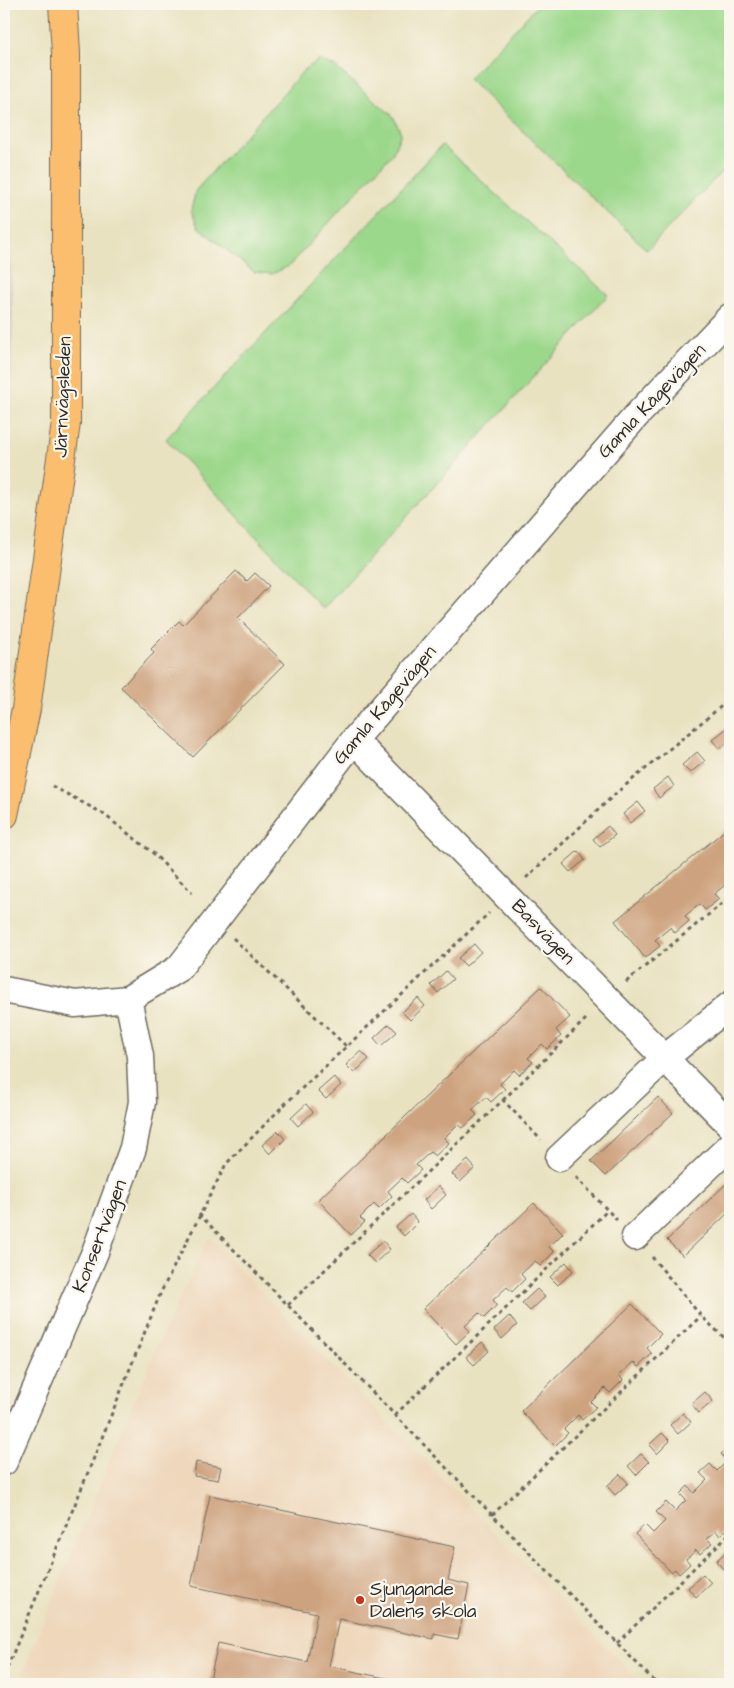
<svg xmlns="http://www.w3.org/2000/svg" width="734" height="1688" font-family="'Architects Daughter',sans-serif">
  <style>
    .built { fill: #eed7bb }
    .industrial { fill: #ccc2b9 }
    .green { fill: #9cd88c; stroke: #64825c }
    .building { fill: #cda27e }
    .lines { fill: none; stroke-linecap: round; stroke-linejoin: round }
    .minor-casing { stroke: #6e6b60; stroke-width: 29 }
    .major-casing { stroke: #6e6b60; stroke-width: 30 }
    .path { stroke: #6e6b60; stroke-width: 3; stroke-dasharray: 4 4; stroke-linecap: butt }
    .minor { stroke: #fff; stroke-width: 26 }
    .major { stroke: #fbbe6e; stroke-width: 28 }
    .poi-dot { fill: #c8321e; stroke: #fbf7ec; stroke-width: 2 }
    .labels { text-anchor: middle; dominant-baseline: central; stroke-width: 4.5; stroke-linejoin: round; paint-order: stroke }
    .street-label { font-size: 19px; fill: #2b2b2b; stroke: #fbf7ec }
    .poi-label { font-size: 19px; fill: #2b2b2b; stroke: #fbf7ec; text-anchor: start }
  </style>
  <rect width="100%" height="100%" fill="#fbf7ec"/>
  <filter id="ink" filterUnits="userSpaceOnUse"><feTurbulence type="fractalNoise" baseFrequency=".02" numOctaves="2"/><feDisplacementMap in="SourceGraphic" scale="10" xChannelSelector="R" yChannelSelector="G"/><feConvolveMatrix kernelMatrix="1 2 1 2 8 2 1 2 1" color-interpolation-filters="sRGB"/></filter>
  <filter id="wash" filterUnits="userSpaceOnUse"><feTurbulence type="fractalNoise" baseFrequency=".0096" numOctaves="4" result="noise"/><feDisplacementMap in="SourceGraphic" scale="20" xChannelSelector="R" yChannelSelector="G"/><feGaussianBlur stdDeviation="1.12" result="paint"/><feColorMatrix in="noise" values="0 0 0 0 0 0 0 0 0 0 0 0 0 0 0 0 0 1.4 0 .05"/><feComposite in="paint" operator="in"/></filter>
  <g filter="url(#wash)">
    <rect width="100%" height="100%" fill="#e9e2c1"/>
    <path class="built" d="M 209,1238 L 642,1684 L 18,1684 L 160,1339 Z"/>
    <path class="industrial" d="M 4,109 L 13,314 L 9,426 L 4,493 Z"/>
    <path class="green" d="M 539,4 L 730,4 L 730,163 L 647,250 L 468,79 Z
      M 320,60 L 334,66 L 393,116 L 401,133 L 393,153 L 289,266 L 272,274 L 254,272 L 198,227 L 191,210 L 196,190 L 305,69 Z
      M 442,145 L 608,295 L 323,609 L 166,439 Z"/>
    <g id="blocks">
      <path class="building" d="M 236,571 L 247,581 L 255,573 L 269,586 L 238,618 L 285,664 L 193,757 L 121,687 L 154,653 L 151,649 L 179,621 L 183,625 Z
        M 727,728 L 730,731 L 730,740 L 720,749 L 712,740 Z
        M 697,752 L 705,761 L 690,773 L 682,765 Z
        M 668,777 L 674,786 L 659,798 L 653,789 Z
        M 638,802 L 645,811 L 630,823 L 623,814 Z
        M 608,826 L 615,835 L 600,847 L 593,839 Z
        M 730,826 L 730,881 L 714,894 L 719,899 L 705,910 L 700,904 L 685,916 L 689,921 L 675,933 L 671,927 L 655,940 L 660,946 L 645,958 L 615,921 Z
        M 578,851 L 585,860 L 570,872 L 563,864 Z
        M 474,944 L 481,952 L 466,966 L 458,958 Z
        M 446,971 L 453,979 L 438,993 L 431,985 Z
        M 541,987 L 570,1017 L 556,1030 L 561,1036 L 547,1049 L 542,1044 L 528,1058 L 533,1062 L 519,1075 L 514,1070 L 500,1084 L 505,1089 L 491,1102 L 486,1097 L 472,1110 L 477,1115 L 463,1128 L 458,1124 L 444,1138 L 449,1143 L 435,1156 L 430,1152 L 416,1165 L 421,1170 L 407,1183 L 402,1178 L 388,1191 L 392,1196 L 379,1209 L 374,1204 L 360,1218 L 365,1222 L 351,1235 L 318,1200 Z
        M 418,998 L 425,1006 L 410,1020 L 402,1012 Z
        M 389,1024 L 397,1032 L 381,1046 L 374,1038 Z
        M 361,1051 L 369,1059 L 354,1073 L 346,1065 Z
        M 334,1077 L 341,1085 L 326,1099 L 318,1091 Z
        M 658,1097 L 673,1113 L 606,1176 L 591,1161 Z
        M 306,1104 L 313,1112 L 298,1126 L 291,1118 Z
        M 278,1131 L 285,1139 L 270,1154 L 262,1145 Z
        M 468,1160 L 475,1168 L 460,1182 L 452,1174 Z
        M 727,1183 L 730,1187 L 730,1211 L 683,1256 L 667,1240 Z
        M 439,1186 L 446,1195 L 431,1209 L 424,1200 Z
        M 534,1203 L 563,1233 L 549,1247 L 554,1252 L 540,1266 L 535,1261 L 521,1274 L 525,1279 L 512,1292 L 507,1287 L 493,1300 L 497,1305 L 484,1318 L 479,1313 L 465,1326 L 470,1331 L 456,1344 L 423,1309 Z
        M 411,1214 L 418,1222 L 404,1236 L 396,1227 Z
        M 383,1241 L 390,1249 L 375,1263 L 367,1255 Z
        M 566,1262 L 573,1271 L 558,1285 L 550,1277 Z
        M 537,1289 L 545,1297 L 530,1311 L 522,1303 Z
        M 632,1304 L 661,1334 L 647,1348 L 652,1354 L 638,1367 L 633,1362 L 619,1375 L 623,1380 L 610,1393 L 605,1388 L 591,1402 L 596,1407 L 582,1420 L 578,1415 L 564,1429 L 568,1433 L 555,1446 L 521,1411 Z
        M 509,1316 L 517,1325 L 502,1339 L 494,1330 Z
        M 482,1342 L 489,1351 L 474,1365 L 466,1357 Z
        M 705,1392 L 713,1401 L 699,1413 L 691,1404 Z
        M 683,1413 L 691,1422 L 678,1434 L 670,1425 Z
        M 662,1433 L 670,1441 L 657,1454 L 649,1445 Z
        M 730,1445 L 730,1516 L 728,1519 L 730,1526 L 720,1536 L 716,1531 L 707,1539 L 712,1543 L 700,1554 L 696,1550 L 694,1552 L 686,1559 L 690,1564 L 679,1574 L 675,1569 L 671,1572 L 635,1534 L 645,1525 L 653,1533 L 665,1521 L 656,1512 L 666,1502 L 675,1511 L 686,1500 L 680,1494 L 688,1486 L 694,1493 L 707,1480 L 700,1473 L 710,1464 L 717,1471 L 727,1461 L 721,1454 Z
        M 641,1454 L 649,1462 L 636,1475 L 628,1466 Z
        M 196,1462 L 221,1467 L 218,1480 L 194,1476 Z
        M 620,1474 L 628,1483 L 615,1495 L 607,1486 Z
        M 210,1495 L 455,1547 L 448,1580 L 469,1585 L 458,1639 L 434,1634 L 434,1639 L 339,1619 L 329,1666 L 412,1684 L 209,1684 L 218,1643 L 307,1662 L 317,1613 L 191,1586 Z
        M 730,1548 L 730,1564 L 724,1570 L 716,1561 Z
        M 703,1574 L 711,1583 L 696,1597 L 688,1588 Z"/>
    </g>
  </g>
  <g filter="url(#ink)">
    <use href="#blocks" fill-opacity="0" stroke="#6e6b60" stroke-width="1"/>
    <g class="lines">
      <defs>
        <path id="minor" d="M 354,740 L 730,1125
          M 4,990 L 75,1004 L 128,999 L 179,968 L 354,740 L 637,415 L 730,317
          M 559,1158 L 665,1058 L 730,1005
          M 635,1237 L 730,1146
          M 4,1462 L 95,1252 L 133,1148 L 142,1102 L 140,1056 L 128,999"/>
        <path id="major" d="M 4,815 L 26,709 L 66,423 L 66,53 L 63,4"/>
      </defs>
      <use href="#minor" class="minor-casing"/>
      <use href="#major" class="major-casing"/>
      <path class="path" d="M 52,786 L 102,813 L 153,853 L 192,893
        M 526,878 L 615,794 L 730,699
        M 233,938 L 346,1046
        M 626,982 L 730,897
        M 503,1100 L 588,1017
        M 576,1177 L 617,1220
        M 199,1214 L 657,1684
        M 652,1257 L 701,1316 L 730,1343
        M 288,1305 L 503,1100 L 541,1140
        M 395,1415 L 607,1211
        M 492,1515 L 701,1316
        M 617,1643 L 730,1533
        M 4,1675 L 78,1497 L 161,1292 L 226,1164 L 283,1106 L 489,913"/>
      <use href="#minor" class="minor"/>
      <use href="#major" class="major"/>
    </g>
  </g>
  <circle class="poi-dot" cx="360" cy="1600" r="5"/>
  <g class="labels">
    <g class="street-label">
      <text transform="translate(63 397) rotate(-88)">Järnvägsleden</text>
      <text transform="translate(652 401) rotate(-47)">Gamla Kågevägen</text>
      <text transform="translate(385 705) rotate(-50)">Gamla Kågevägen</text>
      <text transform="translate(543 932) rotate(46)">Basvägen</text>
      <text transform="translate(100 1236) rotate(-69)">Konsertvägen</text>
    </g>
    <g class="poi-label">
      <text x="370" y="1589">Sjungande<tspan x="370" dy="22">Dalens skola</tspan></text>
    </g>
  </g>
  <rect width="734" height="1688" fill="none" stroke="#fbf7ec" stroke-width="20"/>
</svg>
